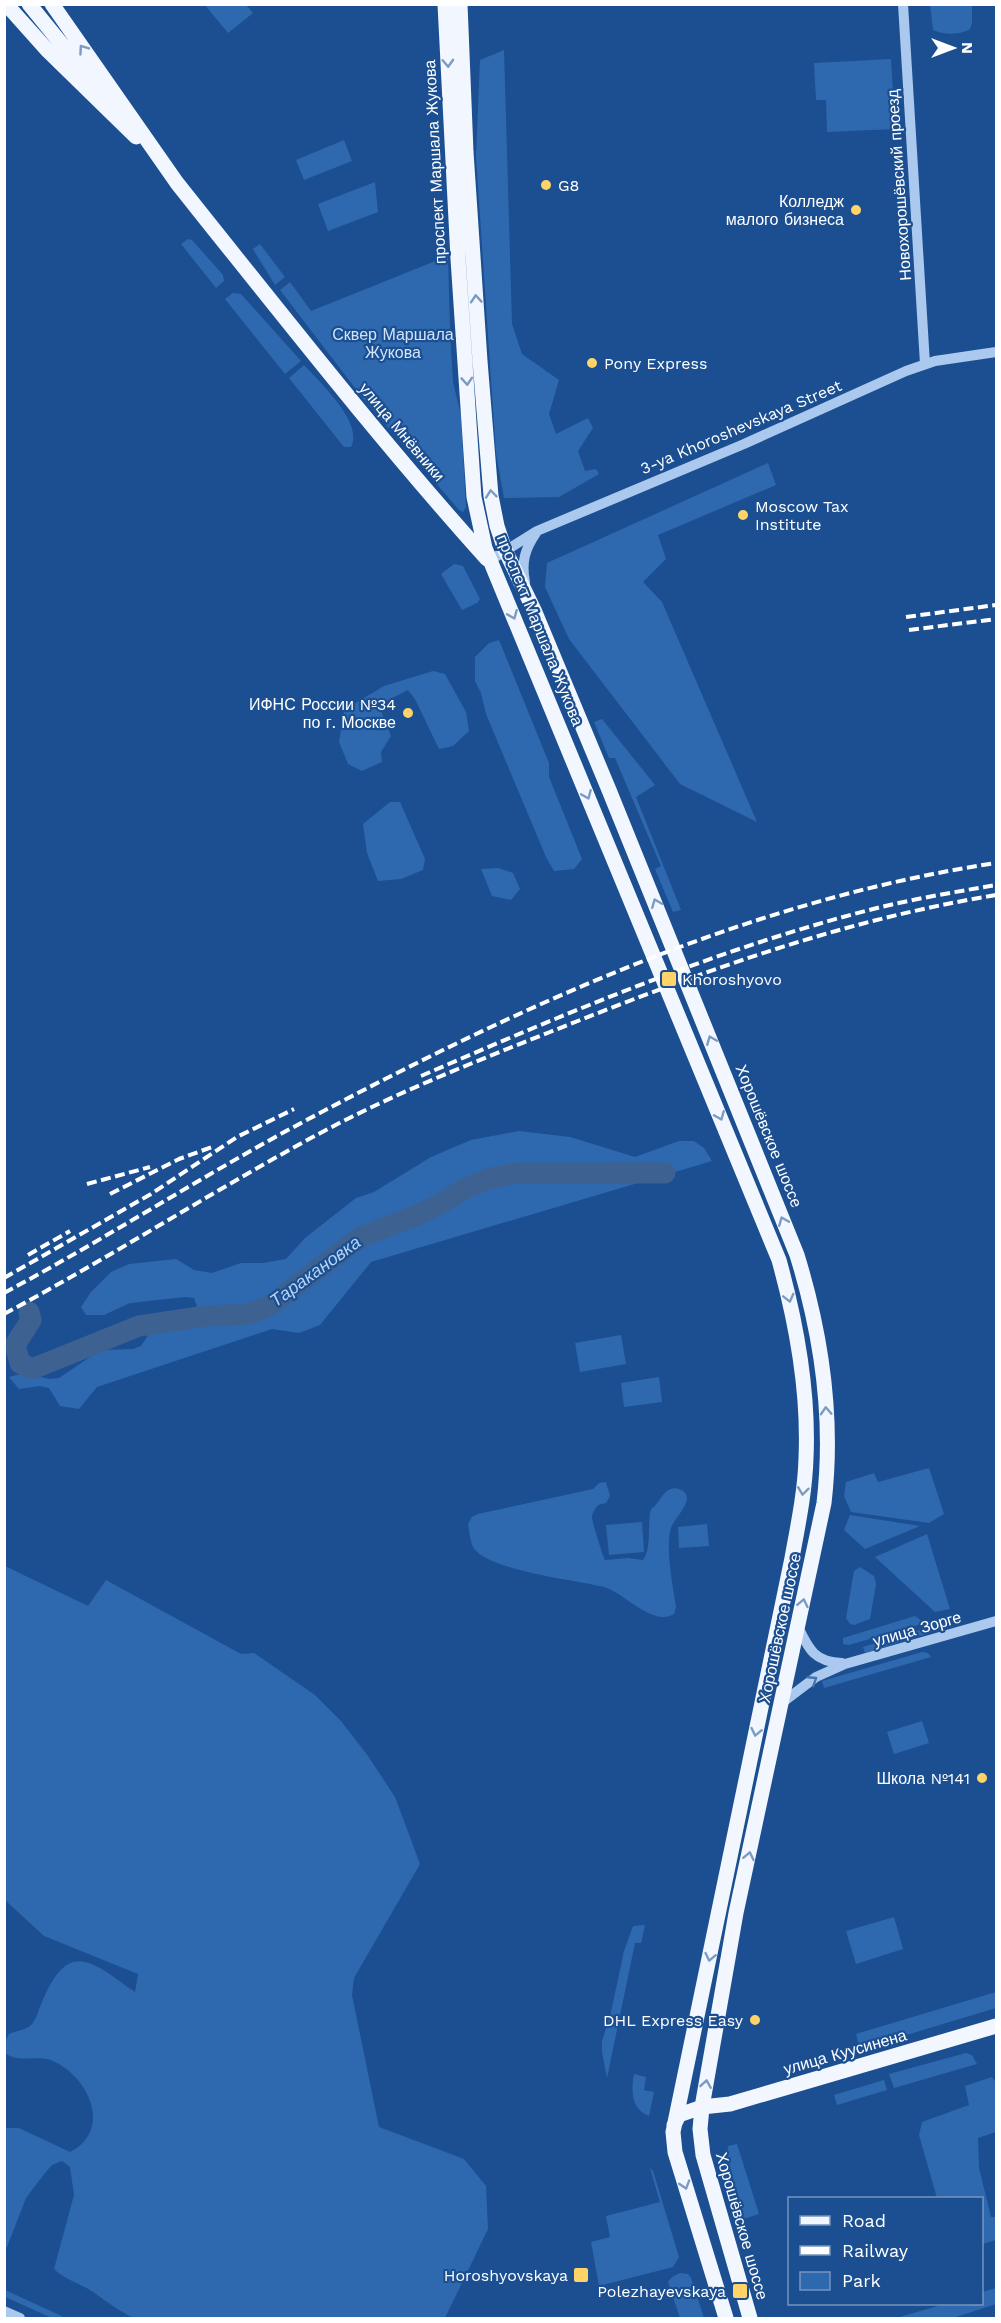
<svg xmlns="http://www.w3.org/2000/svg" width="1001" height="2323" font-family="'Work Sans',sans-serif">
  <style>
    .green { fill: #2e69af }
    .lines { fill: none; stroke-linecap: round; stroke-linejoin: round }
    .river { stroke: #3d6292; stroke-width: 21 }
    .minor { stroke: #abc9ee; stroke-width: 10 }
    .major { stroke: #f2f7ff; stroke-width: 15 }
    .rail { stroke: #fff; stroke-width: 4; stroke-dasharray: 10 4.5; stroke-linecap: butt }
    .oneway { stroke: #7c9bc2 }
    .oneway2 { stroke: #4674ad }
    .poi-dot { fill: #ffd368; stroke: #1b4f91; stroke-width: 2 }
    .labels { text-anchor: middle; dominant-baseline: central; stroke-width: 4.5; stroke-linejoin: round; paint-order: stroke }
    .street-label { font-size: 16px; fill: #fff; stroke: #1b4f91 }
    .poi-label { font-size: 16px; fill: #fff; stroke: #1b4f91; text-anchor: end }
    .park-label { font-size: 16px; fill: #d1e4fa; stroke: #1b4f91 }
    .water-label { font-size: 18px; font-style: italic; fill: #b7d4f5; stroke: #1b4f91 }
  </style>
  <rect width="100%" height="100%" fill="#1b4f91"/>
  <path class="green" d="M 205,5 L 246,5 L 253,13 L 228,33 Z
    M 930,5 L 972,5 L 972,23 L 970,29 C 961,35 943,35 933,30 Z
    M 504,50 L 512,324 L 522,354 L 559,380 L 549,414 L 556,434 L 588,418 L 593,428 L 578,451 L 585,471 L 596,469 L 599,474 L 559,497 L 504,498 L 496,453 L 476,157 L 480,60 Z
    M 891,59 L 895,129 L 827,132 L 826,100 L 816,100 L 814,63 Z
    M 344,140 L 352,161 L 304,180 L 296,160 Z
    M 375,182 L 378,212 L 328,231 L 318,204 Z
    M 188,239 L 192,240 L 223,275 L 224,281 L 216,288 L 181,244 Z
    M 260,244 L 285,277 L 275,285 L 253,249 Z
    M 448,256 L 450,332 L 453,382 L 461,416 L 466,507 L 463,512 L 459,510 L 362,397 L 280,290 L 290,282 L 311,311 Z
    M 233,293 L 241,294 L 301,361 L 285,374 L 225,299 Z
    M 304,365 C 319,382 364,422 351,447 L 344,447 L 289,378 Z
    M 768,463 L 776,485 L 658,535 L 666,559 L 643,582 L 662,602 L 757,822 L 680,784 L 569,639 L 545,587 L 547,563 Z
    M 454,564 L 463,566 L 480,599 L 477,603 L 462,610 L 441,574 Z
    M 499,640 L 549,763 L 549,777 L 582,859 L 574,869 L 554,871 L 546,857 L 486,714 L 481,693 L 475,681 L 475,657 L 489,643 Z
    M 433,671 L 445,674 L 466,712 L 469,731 L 453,746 L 439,749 L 415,699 L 408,690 L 385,702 L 381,711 L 391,736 L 381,752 L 382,762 L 362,771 L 348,764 L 339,742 L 344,710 L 384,686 Z
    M 602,719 L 655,785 L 636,797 L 681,910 L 673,912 L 655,869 L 661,866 L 615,758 L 609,758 L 594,722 Z
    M 390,802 L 400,802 L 425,859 L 423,870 L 401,879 L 378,881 L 367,853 L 363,824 Z
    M 498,868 L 513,873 L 520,889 L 511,900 L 492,896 L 481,869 Z
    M 519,1131 L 570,1137 L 635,1157 L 679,1141 L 694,1141 L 704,1148 L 712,1161 L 371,1262 L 320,1325 L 299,1333 L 272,1329 L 97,1387 L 79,1409 L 60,1406 L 49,1388 L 40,1386 L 19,1389 L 9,1377 L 24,1373 L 50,1379 L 59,1378 L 96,1353 L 105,1350 L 133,1349 L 141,1346 L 151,1331 L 188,1329 L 196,1324 L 197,1306 L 194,1298 L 185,1297 L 130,1303 L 104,1315 L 86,1315 L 81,1307 L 91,1292 L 111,1272 L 129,1264 L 176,1259 L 194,1270 L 212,1273 L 241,1263 L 263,1263 L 286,1259 L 305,1238 L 356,1198 L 374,1192 L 431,1157 L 471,1140 Z
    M 621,1335 L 626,1364 L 580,1372 L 575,1343 Z
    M 659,1377 L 662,1402 L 624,1407 L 621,1383 Z
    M 929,1468 L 944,1514 L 929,1523 L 851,1512 L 844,1496 L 846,1482 L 874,1473 L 878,1482 Z
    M 606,1482 L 610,1496 L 606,1503 L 598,1505 C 595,1509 592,1513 592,1518 C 592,1521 603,1557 605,1560 L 628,1558 L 643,1560 C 652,1549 647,1523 651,1509 C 661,1503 664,1484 679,1489 C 700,1497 673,1518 671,1528 C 665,1547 673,1587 676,1607 L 674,1614 C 652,1627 625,1593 604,1587 C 577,1580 487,1571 473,1547 C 470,1540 469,1531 468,1524 L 472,1517 L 478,1514 L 593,1489 L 599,1483 Z
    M 850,1515 L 920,1526 L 865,1549 L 844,1530 Z
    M 642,1522 L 644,1552 L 609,1555 L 606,1525 Z
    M 707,1524 L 709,1546 L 679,1548 L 678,1527 Z
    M 927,1534 L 950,1609 L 935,1612 L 875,1557 Z
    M 5,1566 L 88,1606 L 106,1580 L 241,1654 L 254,1653 L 315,1695 L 341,1721 L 368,1756 L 395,1797 L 420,1864 L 354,1978 L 352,1995 L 379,2127 L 464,2159 L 486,2186 L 488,2229 L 445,2318 L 133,2318 C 120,2311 108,2303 96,2294 C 83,2284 66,2281 54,2269 L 74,2195 L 70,2167 L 62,2161 L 52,2165 L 45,2173 L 26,2198 L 7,2247 L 5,2248 L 5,2128 L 19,2128 L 70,2152 C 113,2130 89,2077 53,2061 C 37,2054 19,2064 5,2053 L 5,2042 L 9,2034 C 15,2031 25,2030 30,2026 C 37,2020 38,2010 42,2002 C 69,1937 92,1962 135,1992 L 138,1974 L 44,1936 L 5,1900 Z
    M 860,1567 L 874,1576 L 876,1584 L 870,1619 L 854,1625 L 850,1624 L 846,1618 L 854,1571 Z
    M 915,1616 L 925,1623 L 849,1645 L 843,1644 L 843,1638 Z
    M 930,1627 L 932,1632 L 865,1653 L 863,1647 Z
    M 922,1652 L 928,1653 L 931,1657 L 824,1688 L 822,1681 Z
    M 922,1721 L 929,1743 L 894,1754 L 887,1732 Z
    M 894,1917 L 903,1949 L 856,1964 L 846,1931 Z
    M 645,1925 L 641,1943 L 635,1943 L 607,2078 L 602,2052 L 602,2041 L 611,2012 L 624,1951 L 633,1926 Z
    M 996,1992 L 996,2008 L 860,2049 L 856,2034 Z
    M 966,2053 L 972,2055 L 977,2064 L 894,2088 L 889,2074 Z
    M 634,2074 L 646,2077 L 644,2090 L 654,2092 L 649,2116 C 631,2109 631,2091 634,2074 Z
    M 992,2077 L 996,2083 L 996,2132 L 978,2138 L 979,2168 L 991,2217 L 996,2217 L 996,2240 L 982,2244 L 982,2198 L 937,2198 L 919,2135 L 922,2122 L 969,2105 L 965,2086 Z
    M 884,2080 L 887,2090 L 837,2105 L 834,2095 Z
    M 737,2144 L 759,2214 L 743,2219 L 727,2154 L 728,2146 Z
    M 650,2168 L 653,2171 L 679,2257 L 673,2267 L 599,2286 L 591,2242 L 610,2237 L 606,2216 L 660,2202 Z
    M 680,2273 L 688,2274 L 691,2278 L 704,2318 L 680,2318 L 668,2282 L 672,2277 Z
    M 996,2288 L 996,2304 L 953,2318 L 896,2318 L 945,2304 L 982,2304 L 982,2292 Z
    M 5,2290 L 66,2318 L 52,2318 L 5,2297 Z"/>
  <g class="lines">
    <path class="river" d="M 29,1312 L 31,1320 L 15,1345 L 20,1363 L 32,1369 L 139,1326 L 206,1316 L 249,1314 L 271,1305 L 361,1237 L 415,1216 L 438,1205 L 466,1188 L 491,1178 L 518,1173 L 665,1173"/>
    <path class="minor" d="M 903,4 L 925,364
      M 489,561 L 537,531 L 744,444 L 906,371 L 935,361 L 996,352
      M 525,582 C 521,562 525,549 536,533
      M 798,1627 C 809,1650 815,1662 842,1663
      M 783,1702 L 816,1677 L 845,1664 L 996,1621
      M 4,2311 L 20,2318"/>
    <path class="major" d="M 6,4 L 48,51 L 136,137
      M 29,4 L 107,100
      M 52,4 L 177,183 L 204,217 C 296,332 388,449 487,559
      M 445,4 L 458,259 L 474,497 L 485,548 L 779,1260 C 797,1325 809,1391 806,1458 C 805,1492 798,1525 792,1558 L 673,2132 L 675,2152 L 726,2318
      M 460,4 L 466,152 L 480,361 L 491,496 L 497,526 L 505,550 L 534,610 L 609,790 L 797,1255 C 822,1336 834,1418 824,1503 L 736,1913 L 702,2107 L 700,2129 L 703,2155 L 750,2318
      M 674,2125 L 679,2115 L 702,2107 L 730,2104 L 996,2026"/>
    <path class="rail" d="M 906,617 L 996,605
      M 909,630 L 996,619
      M 421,1076 C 562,1015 705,954 854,914 C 901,901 949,893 996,885
      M 87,1184 L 150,1167
      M 110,1194 L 179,1159 L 212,1147
      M 28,1255 L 70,1231
      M 4,1278 L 151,1194 L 237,1137 L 294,1109
      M 4,1293 C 111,1236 211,1170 318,1114 C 531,1001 756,899 996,863
      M 4,1314 C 113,1256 217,1188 326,1130 C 398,1092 474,1062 550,1032 C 698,973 838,921 996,895"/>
  </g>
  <defs><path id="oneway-chevron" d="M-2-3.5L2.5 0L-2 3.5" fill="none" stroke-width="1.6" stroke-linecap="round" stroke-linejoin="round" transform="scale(1.5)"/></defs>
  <g class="oneway">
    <use href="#oneway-chevron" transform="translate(83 49) rotate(-125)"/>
    <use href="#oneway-chevron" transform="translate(448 63) rotate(87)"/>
    <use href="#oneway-chevron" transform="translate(476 299) rotate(-94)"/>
    <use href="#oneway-chevron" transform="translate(467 381) rotate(86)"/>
    <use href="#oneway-chevron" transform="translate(491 494) rotate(-96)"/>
    <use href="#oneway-chevron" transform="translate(513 615) rotate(67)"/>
    <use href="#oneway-chevron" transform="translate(587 795) rotate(67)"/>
    <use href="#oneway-chevron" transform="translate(656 903) rotate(-112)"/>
    <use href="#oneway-chevron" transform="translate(711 1040) rotate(-112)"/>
    <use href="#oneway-chevron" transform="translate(720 1116) rotate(68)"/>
    <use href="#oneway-chevron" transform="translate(783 1221) rotate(-112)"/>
    <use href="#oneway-chevron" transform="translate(789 1298) rotate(76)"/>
    <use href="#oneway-chevron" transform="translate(826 1411) rotate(-93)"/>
    <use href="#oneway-chevron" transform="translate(803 1491) rotate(97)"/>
    <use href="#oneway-chevron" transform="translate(803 1603) rotate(-78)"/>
    <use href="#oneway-chevron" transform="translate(756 1732) rotate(102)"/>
    <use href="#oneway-chevron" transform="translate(749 1856) rotate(-78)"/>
    <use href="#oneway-chevron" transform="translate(710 1957) rotate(102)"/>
    <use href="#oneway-chevron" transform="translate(706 2084) rotate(-81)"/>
    <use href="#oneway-chevron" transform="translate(685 2185) rotate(73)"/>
  </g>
  <use class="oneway2" href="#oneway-chevron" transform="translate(813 1680) rotate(-33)"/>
  <g class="poi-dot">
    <circle cx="546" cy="185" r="6"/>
    <circle cx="856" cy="210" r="6"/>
    <circle cx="592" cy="363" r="6"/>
    <circle cx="743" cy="515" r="6"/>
    <circle cx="408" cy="713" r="6"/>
    <rect x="661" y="971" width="16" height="16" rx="3"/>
    <circle cx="982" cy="1778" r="6"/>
    <circle cx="755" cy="2020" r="6"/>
    <rect x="573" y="2267" width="16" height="16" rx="3"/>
    <rect x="732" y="2283" width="16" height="16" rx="3"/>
  </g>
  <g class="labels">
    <g class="street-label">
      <text transform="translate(435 162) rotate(-93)">проспект Маршала Жукова</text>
      <text transform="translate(899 185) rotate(-94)">Новохорошёвский проезд</text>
      <text transform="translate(741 427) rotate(-23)">3-ya Khoroshevskaya Street</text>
      <text transform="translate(402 432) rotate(50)">улица Мнёвники</text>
      <text transform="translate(540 630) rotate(68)">проспект Маршала Жукова</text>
      <text transform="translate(769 1136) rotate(68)">Хорошёвское шоссе</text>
      <text transform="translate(780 1628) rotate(-78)">Хорошёвское шоссе</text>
      <text transform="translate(917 1629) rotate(-16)">улица Зорге</text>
      <text transform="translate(845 2052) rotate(-16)">улица Куусинена</text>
      <text transform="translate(742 2226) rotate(74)">Хорошёвское шоссе</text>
    </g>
    <g class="poi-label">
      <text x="558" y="185" text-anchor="start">G8</text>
      <text x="844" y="201">Колледж<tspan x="844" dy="18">малого бизнеса</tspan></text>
      <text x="604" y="363" text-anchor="start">Pony Express</text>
      <text x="755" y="506" text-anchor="start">Moscow Tax<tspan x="755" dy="18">Institute</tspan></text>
      <text x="396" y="704">ИФНС России №34<tspan x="396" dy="18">по г. Москве</tspan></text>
      <text x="682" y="979" text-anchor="start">Khoroshyovo</text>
      <text x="970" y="1778">Школа №141</text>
      <text x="743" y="2020">DHL Express Easy</text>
      <text x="568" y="2275">Horoshyovskaya</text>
      <text x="726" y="2291">Polezhayevskaya</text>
    </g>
    <g class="park-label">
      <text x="393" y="334">Сквер Маршала<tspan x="393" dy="18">Жукова</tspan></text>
    </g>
    <g class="water-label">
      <text transform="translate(315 1271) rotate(-36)">Таракановка</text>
    </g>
  </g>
  <rect width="1001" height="2323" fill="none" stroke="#ffffff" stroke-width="12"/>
  <rect x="788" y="2197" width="195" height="108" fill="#1b4f91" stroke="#7695bd" stroke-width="1.5"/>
  <rect x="800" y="2216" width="30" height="9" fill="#f2f7ff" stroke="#7695bd" stroke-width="1.5"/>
  <text x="842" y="2227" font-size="18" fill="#ffffff">Road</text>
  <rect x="800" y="2246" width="30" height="9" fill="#ffffff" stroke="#7695bd" stroke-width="1.5"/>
  <text x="842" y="2257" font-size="18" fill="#ffffff">Railway</text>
  <rect x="800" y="2272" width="30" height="18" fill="#2e69af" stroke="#7695bd" stroke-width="1.5"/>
  <text x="842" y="2287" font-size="18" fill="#ffffff">Park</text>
  <g transform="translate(953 48) rotate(90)" stroke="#1b4f91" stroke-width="4.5" paint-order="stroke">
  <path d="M0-4.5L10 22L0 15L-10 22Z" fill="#ffffff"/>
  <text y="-9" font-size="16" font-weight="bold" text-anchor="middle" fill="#ffffff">N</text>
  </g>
</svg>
